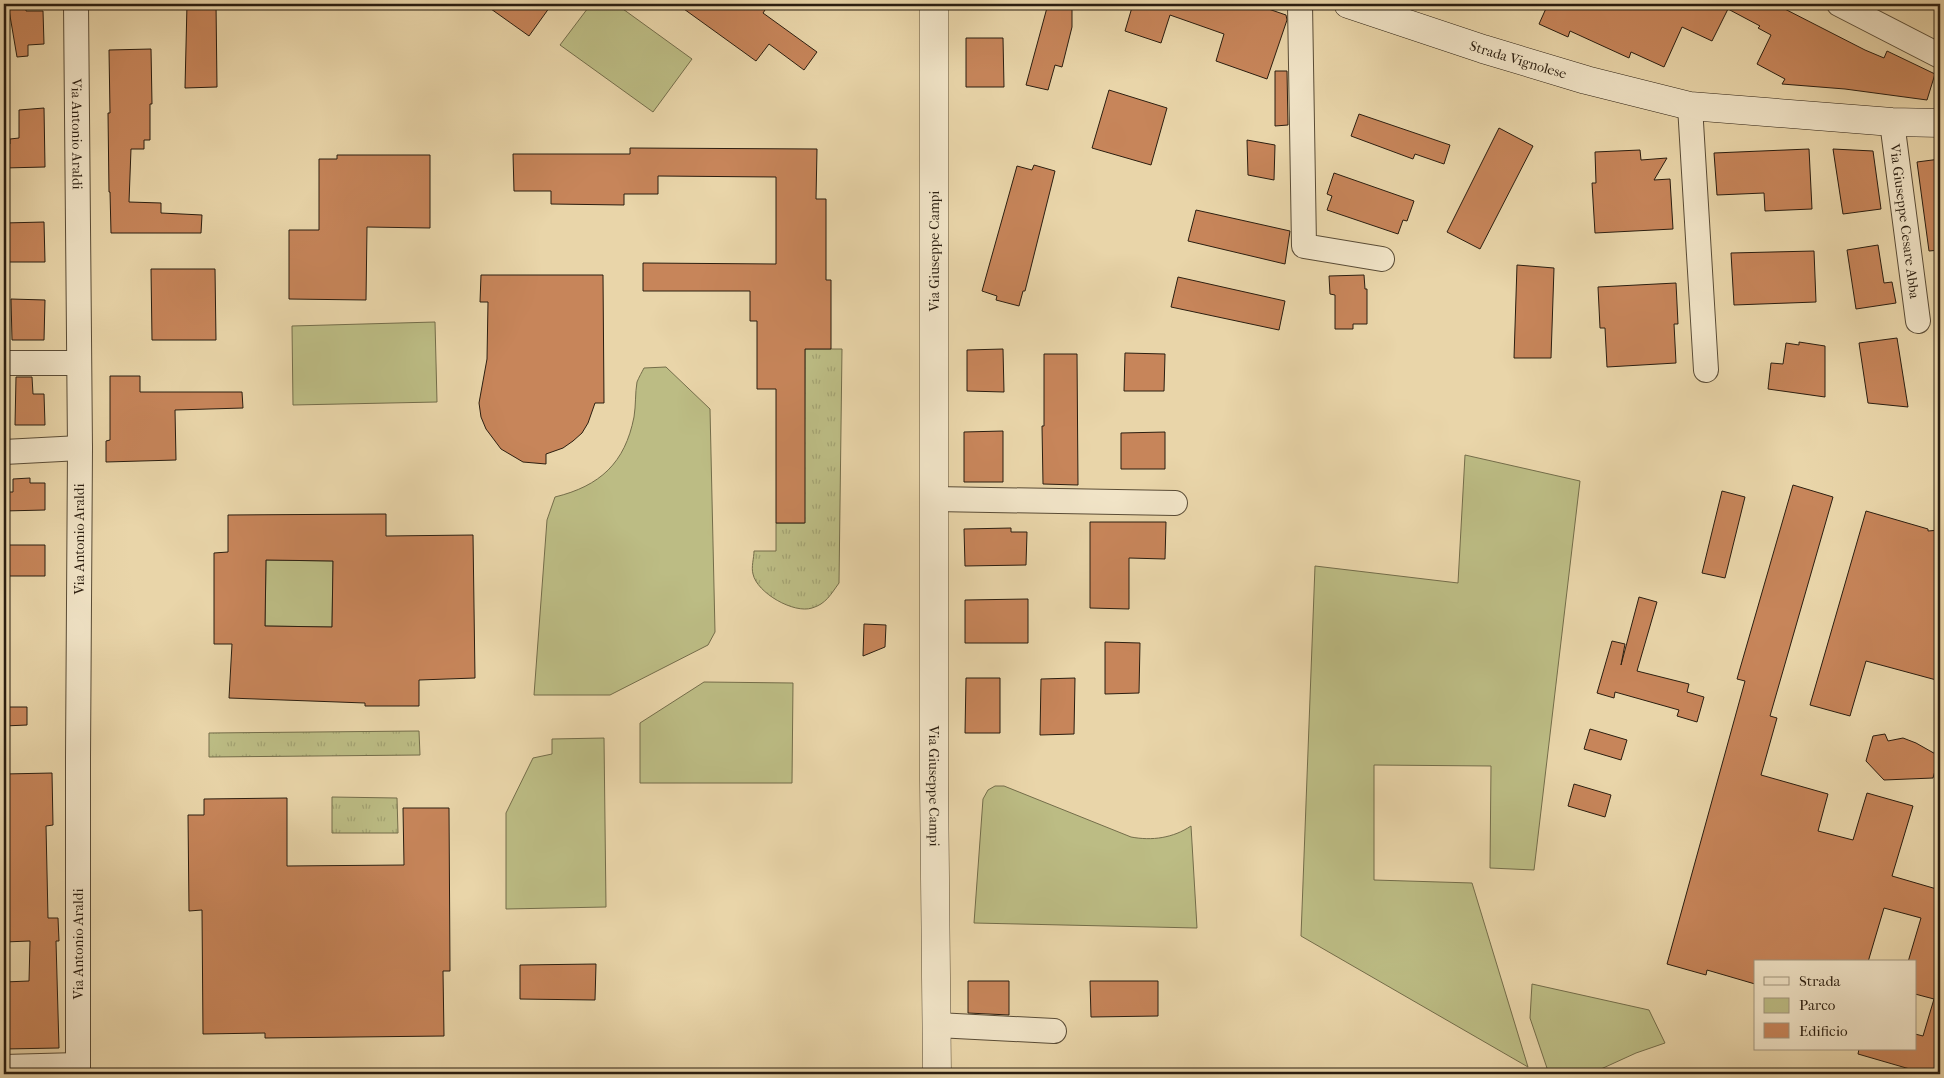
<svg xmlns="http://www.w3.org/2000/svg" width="1944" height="1078" font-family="'IM FELL French Canon',serif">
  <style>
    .grass { fill: url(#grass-tufts); stroke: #746d4a }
    .green { fill: #bcbc84; stroke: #746d4a }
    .building { fill: #c7855a; stroke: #2b1e10; fill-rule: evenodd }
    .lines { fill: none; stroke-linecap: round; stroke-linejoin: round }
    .minor-casing { stroke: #5a4c36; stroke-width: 26 }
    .tertiary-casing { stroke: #5a4c36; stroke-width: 29 }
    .secondary-casing { stroke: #2b1e10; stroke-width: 29 }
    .minor { stroke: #f1e4c7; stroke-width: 24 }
    .tertiary { stroke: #f1e4c7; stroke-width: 28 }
    .secondary { stroke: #f1e4c7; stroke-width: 28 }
    .labels { text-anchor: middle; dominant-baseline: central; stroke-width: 5; stroke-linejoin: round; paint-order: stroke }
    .street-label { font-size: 14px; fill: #2b1e10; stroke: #f1e4c7 }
  </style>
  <defs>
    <pattern id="grass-tufts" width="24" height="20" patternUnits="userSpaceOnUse" patternTransform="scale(1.25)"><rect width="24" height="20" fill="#bcbc84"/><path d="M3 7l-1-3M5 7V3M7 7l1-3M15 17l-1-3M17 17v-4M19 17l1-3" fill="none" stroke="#a2a171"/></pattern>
  </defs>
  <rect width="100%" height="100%" fill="#e9d5a9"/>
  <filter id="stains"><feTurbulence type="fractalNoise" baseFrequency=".004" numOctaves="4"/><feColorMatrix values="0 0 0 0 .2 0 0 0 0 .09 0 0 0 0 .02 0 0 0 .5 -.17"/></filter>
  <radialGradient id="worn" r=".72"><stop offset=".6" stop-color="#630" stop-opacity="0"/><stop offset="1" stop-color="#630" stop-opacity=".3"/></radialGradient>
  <path class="grass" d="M 805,349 L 842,349 L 839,583 C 831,594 826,604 812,608 C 794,614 757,593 753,574 C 751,567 754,558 754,551 L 776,551 L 776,523 L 804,523 Z
    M 419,731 L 420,755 L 209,757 L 209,733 Z
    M 332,797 L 397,798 L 398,833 L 332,833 Z"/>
  <path class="green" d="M 591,4 L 616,4 L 692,59 L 653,112 L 560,45 Z
    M 435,322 L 437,402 L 293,405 L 292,326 Z
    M 666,367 L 710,409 L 715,632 L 708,645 L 610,695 L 534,695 L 547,520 L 555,497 C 600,486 625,463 634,417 C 636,405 635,393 637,382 C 639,377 642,372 644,368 Z
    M 1465,455 L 1580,481 L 1534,870 L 1490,868 L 1491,766 L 1374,765 L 1374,880 L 1472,883 L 1528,1067 L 1301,936 L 1315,566 L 1458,583 Z
    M 266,560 L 333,561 L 332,627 L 265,626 Z
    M 704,682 L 793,683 L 792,783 L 640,783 L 640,723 Z
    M 604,738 L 606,907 L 506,909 L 506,813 L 533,758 L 552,754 L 552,739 Z
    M 995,786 L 1004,786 L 1131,837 C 1152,841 1173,838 1191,826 L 1197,928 L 974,923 L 983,799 L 988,790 Z
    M 1532,984 L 1649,1010 L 1665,1043 L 1636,1053 L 1590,1074 L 1549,1074 L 1530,1018 Z"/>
  <path class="building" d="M 8,4 L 26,4 L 26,11 L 43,11 L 44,44 L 28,45 L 28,56 L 17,57 Z
    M 187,4 L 216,4 L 217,87 L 185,88 Z
    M 484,4 L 552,4 L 529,36 Z
    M 677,4 L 769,4 L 763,13 L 817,52 L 804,70 L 769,44 L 756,61 Z
    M 1048,4 L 1072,4 L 1072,27 L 1062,67 L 1055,65 L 1048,90 L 1026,85 Z
    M 1133,4 L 1254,4 L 1286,15 L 1287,20 L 1267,79 L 1216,61 L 1224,34 L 1170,15 L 1161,43 L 1125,31 Z
    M 1548,4 L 1775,4 L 1865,50 L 1884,58 L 1887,51 L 1935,74 L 1927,100 L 1845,89 L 1782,84 L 1785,79 L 1757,64 L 1771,35 L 1758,28 L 1760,26 L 1728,9 L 1712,41 L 1682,27 L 1664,67 L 1631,52 L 1629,58 L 1570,31 L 1568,37 L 1539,24 Z
    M 966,38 L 1003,38 L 1004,87 L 966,87 Z
    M 151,49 L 152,104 L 150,104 L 150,140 L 144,140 L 144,149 L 131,149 L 129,202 L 161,203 L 161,213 L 202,215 L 201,233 L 111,233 L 110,192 L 109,192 L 108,113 L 110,113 L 109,50 Z
    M 1275,71 L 1287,71 L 1288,125 L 1275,126 Z
    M 1109,90 L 1167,108 L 1151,165 L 1092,148 Z
    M 44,108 L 45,167 L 4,168 L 4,144 L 10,144 L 10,139 L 19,138 L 19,110 Z
    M 1359,114 L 1450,145 L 1444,164 L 1415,154 L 1413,159 L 1351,136 Z
    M 1499,128 L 1533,146 L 1480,249 L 1447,232 Z
    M 1247,140 L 1275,145 L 1274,180 L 1248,175 Z
    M 630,148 L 817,149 L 816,199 L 826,199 L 826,280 L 831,280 L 831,349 L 805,349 L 805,523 L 776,523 L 776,389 L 757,389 L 757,321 L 750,321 L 750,291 L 643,291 L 643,263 L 776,264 L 776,177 L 658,176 L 658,194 L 624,194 L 624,205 L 551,204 L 551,191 L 514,191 L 513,154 L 630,154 Z
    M 1809,149 L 1812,209 L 1765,211 L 1764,193 L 1717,195 L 1714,153 Z
    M 1833,149 L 1873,151 L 1881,209 L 1843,214 Z
    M 1640,150 L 1641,160 L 1667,158 L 1654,180 L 1670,179 L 1673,229 L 1595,233 L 1592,183 L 1596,183 L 1595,152 Z
    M 337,155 L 430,155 L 430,228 L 367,227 L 366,300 L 289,299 L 289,230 L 319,230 L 319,159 L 337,159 Z
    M 1940,159 L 1940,250 L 1929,251 L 1917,162 Z
    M 1034,165 L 1055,171 L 1025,291 L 1023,291 L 1019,306 L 996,300 L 997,296 L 982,291 L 1017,166 L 1032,170 Z
    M 1334,173 L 1414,201 L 1407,221 L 1403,220 L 1398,234 L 1327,210 L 1332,196 L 1327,194 Z
    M 1196,210 L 1290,231 L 1285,264 L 1188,241 Z
    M 44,222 L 45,262 L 4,262 L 4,223 Z
    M 1878,245 L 1884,283 L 1892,282 L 1896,303 L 1856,309 L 1847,250 Z
    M 1814,251 L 1816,302 L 1734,305 L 1731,253 Z
    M 1517,265 L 1554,268 L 1551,358 L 1514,358 Z
    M 151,269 L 215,269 L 216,340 L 152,340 Z
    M 481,275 L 603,275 L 604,403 L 595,403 L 588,423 L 582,433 L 573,441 L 563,448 L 546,454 L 546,464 L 523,462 L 501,449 L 486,429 L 481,417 L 479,403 L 487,359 L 488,302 L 480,302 Z
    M 1364,275 L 1365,289 L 1367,289 L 1367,324 L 1353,324 L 1353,329 L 1335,329 L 1335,295 L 1330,294 L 1329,276 Z
    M 1178,277 L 1285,301 L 1279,330 L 1171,307 Z
    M 1676,283 L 1678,324 L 1674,324 L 1676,363 L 1607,367 L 1605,328 L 1600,328 L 1598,287 Z
    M 11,299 L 45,300 L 44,340 L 12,340 Z
    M 1897,338 L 1908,407 L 1868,403 L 1859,343 Z
    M 1799,342 L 1825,346 L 1825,397 L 1768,389 L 1771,363 L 1783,364 L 1786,343 L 1799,345 Z
    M 1003,349 L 1004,392 L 967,391 L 967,350 Z
    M 1125,353 L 1165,354 L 1164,391 L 1124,391 Z
    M 1044,354 L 1077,354 L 1078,485 L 1043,484 L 1042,426 L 1044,426 Z
    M 110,376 L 140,376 L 140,392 L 242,392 L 243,408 L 175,410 L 176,460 L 106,462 L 106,441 L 110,440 Z
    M 16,377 L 32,377 L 33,394 L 44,394 L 45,425 L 15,425 Z
    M 1003,431 L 1003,482 L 964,482 L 964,432 Z
    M 1165,432 L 1165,469 L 1121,469 L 1121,433 Z
    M 30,478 L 30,483 L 45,483 L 45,510 L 4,511 L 4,492 L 13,492 L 13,479 Z
    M 1793,485 L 1833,497 L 1770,716 L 1777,718 L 1761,775 L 1828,794 L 1818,831 L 1853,840 L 1867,793 L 1913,806 L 1892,876 L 1940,890 L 1940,1074 L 1927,1074 L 1858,1054 L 1859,1049 L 1915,1049 L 1915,1034 L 1923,1036 L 1934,999 L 1915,994 L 1915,962 L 1908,962 L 1921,918 L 1884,908 L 1868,962 L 1755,962 L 1755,984 L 1707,970 L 1706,975 L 1667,964 L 1745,681 L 1737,679 Z
    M 1722,491 L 1745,497 L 1725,578 L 1702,573 Z
    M 1866,511 L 1928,529 L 1928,531 L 1940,530 L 1940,681 L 1866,661 L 1850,716 L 1810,705 Z
    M 386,514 L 386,536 L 473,535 L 475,678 L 419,680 L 419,706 L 365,706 L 365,703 L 229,698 L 232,644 L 214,644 L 214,553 L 228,552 L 228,515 ZM 266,560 L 333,561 L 332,627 L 265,626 Z
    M 1090,522 L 1166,522 L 1165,559 L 1129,558 L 1129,609 L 1090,608 Z
    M 1011,528 L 1011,532 L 1027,532 L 1026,565 L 965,566 L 964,529 Z
    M 4,545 L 45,545 L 45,576 L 4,576 Z
    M 1639,597 L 1657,602 L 1637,671 L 1689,684 L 1687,692 L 1704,697 L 1697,722 L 1677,716 L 1679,710 L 1615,692 L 1614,698 L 1597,693 L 1612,641 L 1625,644 L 1621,665 Z
    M 1028,599 L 1028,643 L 965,643 L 965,600 Z
    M 864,624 L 886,625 L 885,647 L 863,656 Z
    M 1105,642 L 1140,643 L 1139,693 L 1105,694 Z
    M 966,678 L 1000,678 L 1000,733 L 965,733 Z
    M 1075,678 L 1074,734 L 1040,735 L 1041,679 Z
    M 4,707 L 27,707 L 27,725 L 4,726 Z
    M 1590,729 L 1627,740 L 1621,760 L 1584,749 Z
    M 1885,734 L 1888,741 L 1903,738 L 1916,743 L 1939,756 L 1933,778 L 1884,780 L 1866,761 L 1873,736 Z
    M 52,773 L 53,825 L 46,826 L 48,918 L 58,918 L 59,941 L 56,941 L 59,1048 L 4,1049 L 4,982 L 29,981 L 30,941 L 4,942 L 4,919 L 7,919 L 4,843 L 4,774 Z
    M 1574,784 L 1611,795 L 1605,817 L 1568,806 Z
    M 287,798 L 287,866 L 404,865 L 403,808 L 449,808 L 450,971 L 443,971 L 444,1036 L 265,1038 L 265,1033 L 203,1034 L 202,910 L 189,911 L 188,815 L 204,815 L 204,799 Z
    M 596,964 L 595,1000 L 520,999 L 520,965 Z
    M 968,981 L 1009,981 L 1009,1015 L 968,1013 Z
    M 1090,981 L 1158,981 L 1158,1016 L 1091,1017 Z"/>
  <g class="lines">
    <defs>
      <g id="minor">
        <path id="s1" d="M 76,4 L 80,448 L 78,758 L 78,1074"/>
        <path d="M 1300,4 L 1304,246 L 1382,259"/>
        <path d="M 1839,4 L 1940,56"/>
        <path d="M 1690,106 L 1706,370"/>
        <path id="s2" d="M 1892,122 L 1918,321"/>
        <path d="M 4,363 L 79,363"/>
        <path d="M 4,452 L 80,448"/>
        <path d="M 934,499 L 1175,503"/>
        <path d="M 937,1025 L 1054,1031"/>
        <path d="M 4,1067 L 78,1065"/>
      </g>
      <g id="tertiary">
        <path id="s3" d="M 934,4 L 934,780 L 937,1074"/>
      </g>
      <g id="secondary">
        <path id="s4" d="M 1348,4 L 1483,49 L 1586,80 L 1690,106 L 1892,122 L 1940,123"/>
      </g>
    </defs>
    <use href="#minor" class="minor-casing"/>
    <use href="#tertiary" class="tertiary-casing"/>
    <use href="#secondary" class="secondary-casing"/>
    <use href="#minor" class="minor"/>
    <use href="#tertiary" class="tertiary"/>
    <use href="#secondary" class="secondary"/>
  </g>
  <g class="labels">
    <g class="street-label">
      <text stroke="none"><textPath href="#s4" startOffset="179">Strada Vignolese</textPath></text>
      <text stroke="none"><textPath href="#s1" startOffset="130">Via Antonio Araldi</textPath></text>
      <text stroke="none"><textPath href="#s2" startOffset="100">Via Giuseppe Cesare Abba</textPath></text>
      <text transform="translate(934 251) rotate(-90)">Via Giuseppe Campi</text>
      <text transform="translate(79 539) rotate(-90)">Via Antonio Araldi</text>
      <text stroke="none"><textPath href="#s3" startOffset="782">Via Giuseppe Campi</textPath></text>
      <text transform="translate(78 944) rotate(-90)">Via Antonio Araldi</text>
    </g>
  </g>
  <rect width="1944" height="1078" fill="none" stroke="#e9d5a9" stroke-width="20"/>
  <rect x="5" y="5" width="1934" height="1068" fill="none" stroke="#2b1e10" stroke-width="2.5"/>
  <rect x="10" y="10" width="1924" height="1058" fill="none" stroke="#2b1e10"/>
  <rect x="1754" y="960" width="162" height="90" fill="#f1e4c7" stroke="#a2957e"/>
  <rect x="1764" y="977" width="25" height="8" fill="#f1e4c7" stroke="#a2957e"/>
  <text x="1799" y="986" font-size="15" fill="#2b1e10">Strada</text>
  <rect x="1764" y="998" width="25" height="15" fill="#bcbc84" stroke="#a2957e"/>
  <text x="1799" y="1010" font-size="15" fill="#2b1e10">Parco</text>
  <rect x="1764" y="1023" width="25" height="15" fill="#c7855a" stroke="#a2957e"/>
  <text x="1799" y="1036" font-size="15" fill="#2b1e10">Edificio</text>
  <rect width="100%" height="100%" filter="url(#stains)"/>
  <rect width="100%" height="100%" fill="url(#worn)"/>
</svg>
